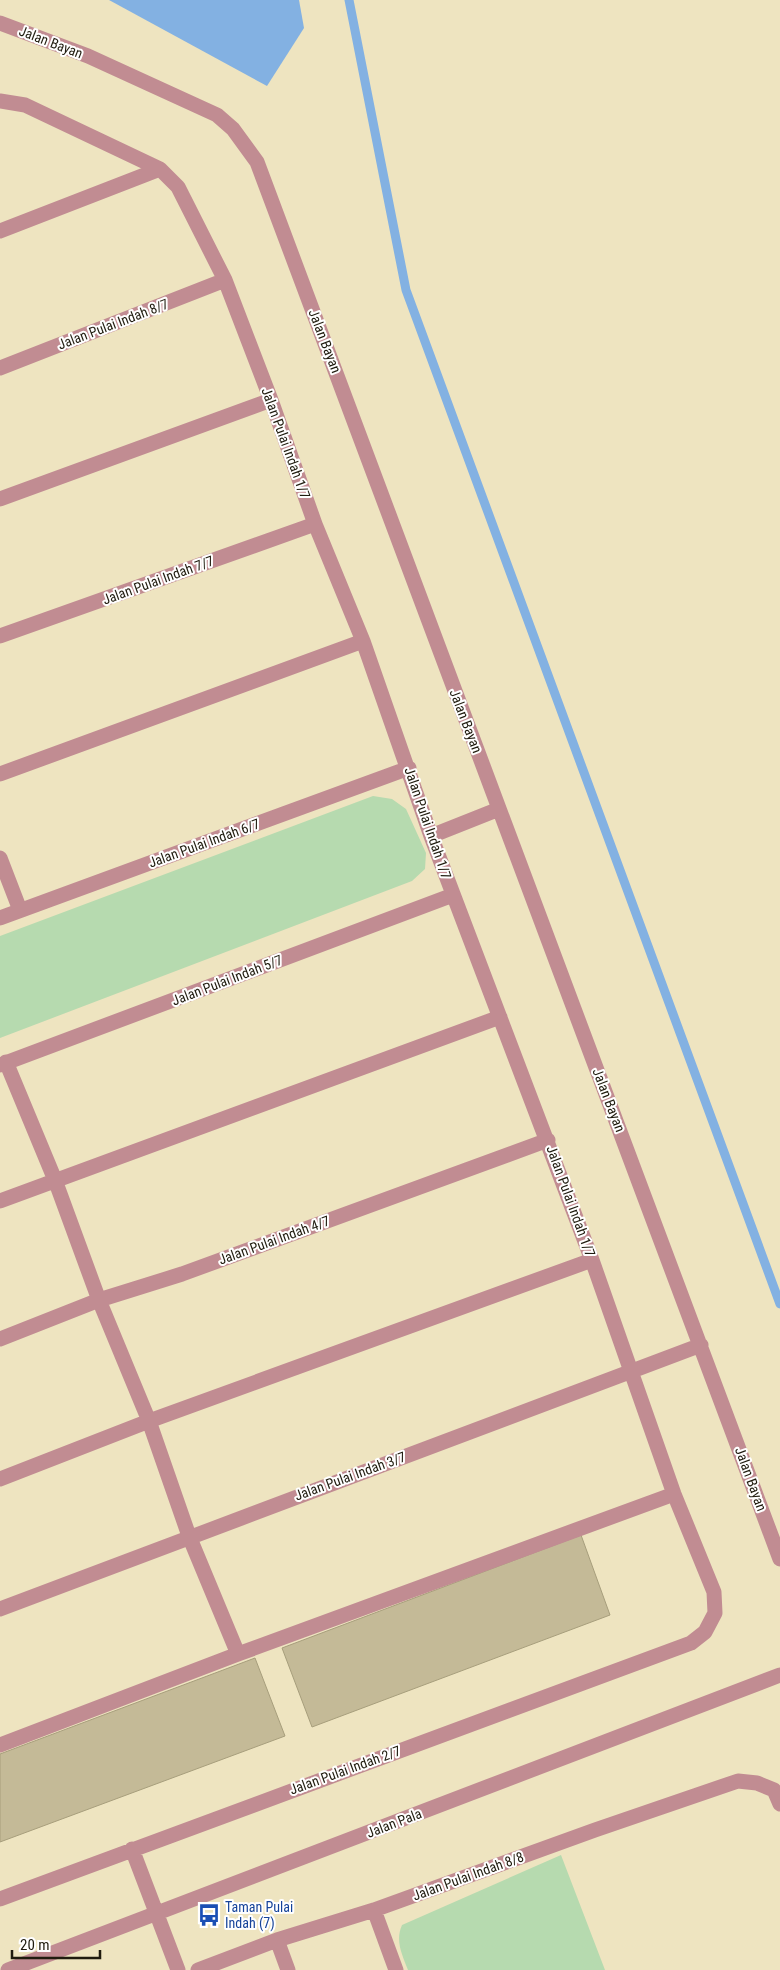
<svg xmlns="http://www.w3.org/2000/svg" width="780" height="1970" font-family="'Roboto Condensed',sans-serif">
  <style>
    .green { fill: #b6daaf }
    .water { fill: #83b1e2 }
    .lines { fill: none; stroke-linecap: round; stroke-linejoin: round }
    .stream { stroke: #83b1e2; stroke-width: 9 }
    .building { fill: #c4ba97; stroke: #a79e7c }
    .minor { stroke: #c18c92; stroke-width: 15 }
    .labels { text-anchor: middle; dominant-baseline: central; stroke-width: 4; stroke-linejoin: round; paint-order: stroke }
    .street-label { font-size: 14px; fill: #1f1b0e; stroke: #fff }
    .transit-label { font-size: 14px; fill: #164399; stroke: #fff; text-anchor: start }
  </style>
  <rect width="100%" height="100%" fill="#eee4c0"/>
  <path class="green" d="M 373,796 L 392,799 L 406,809 L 426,853 L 425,869 L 412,881 L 0,1038 L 0,936 Z
    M 561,1855 L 605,1970 L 408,1970 C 402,1954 395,1941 402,1925 Z"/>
  <path class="water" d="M 109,0 L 299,0 L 304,28 L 267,86 Z"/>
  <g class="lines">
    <path class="stream" d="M 349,0 L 406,290 L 780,1304"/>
  </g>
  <path class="building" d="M 581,1535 L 610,1615 L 312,1727 L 282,1648 Z
    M 255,1658 L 285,1736 L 0,1842 L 0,1754 Z"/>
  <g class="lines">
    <path class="minor" d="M 0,23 L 88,56 L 217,115 L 233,129 L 257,162 L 780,1559
      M 0,101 L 25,105 L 160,169 L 178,187 L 225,280 L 271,400 L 315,524 L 363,641 L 431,836 L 592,1260 L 674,1494 L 714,1592 L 715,1613 L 705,1632 L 691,1643 L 0,1899
      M 0,231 L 160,169
      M 0,368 L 225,280
      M 0,499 L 271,400
      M 0,636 L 315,524
      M 0,774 L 363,641
      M 431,836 L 499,809
      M 0,858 L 20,910
      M 0,918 L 409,768
      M 6,1062 L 55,1180 L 99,1300 L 149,1421 L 189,1536 L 238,1654
      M 0,1065 L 453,895
      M 0,1201 L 500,1017
      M 0,1339 L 99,1300 L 182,1274 L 548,1140
      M 0,1479 L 149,1421 L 592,1260
      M 0,1609 L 701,1345
      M 0,1745 L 238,1654 L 674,1494
      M 132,1849 L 178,1970
      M 374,1910 L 396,1970
      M 277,1940 L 288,1970
      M 8,1970 L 780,1675
      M 198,1970 L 277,1940 L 374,1910 L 595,1830 L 738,1781 L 757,1783 L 774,1790 L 780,1804"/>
  </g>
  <defs>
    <symbol id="bus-bare" viewBox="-9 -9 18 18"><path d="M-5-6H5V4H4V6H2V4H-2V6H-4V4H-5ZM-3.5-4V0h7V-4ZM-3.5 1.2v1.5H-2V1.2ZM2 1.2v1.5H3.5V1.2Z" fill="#1a4fb4" stroke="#fff" stroke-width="2.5" paint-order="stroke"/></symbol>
  </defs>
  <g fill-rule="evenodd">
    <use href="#bus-bare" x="193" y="1899" width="32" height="32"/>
  </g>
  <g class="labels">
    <g class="street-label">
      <text transform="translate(51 42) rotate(21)">Jalan Bayan</text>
      <text transform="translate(113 324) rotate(-21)">Jalan Pulai Indah 8/7</text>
      <text transform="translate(325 341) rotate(69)">Jalan Bayan</text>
      <text transform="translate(286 443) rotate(70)">Jalan Pulai Indah 1/7</text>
      <text transform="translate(158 580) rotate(-20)">Jalan Pulai Indah 7/7</text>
      <text transform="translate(466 721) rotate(69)">Jalan Bayan</text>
      <text transform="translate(428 823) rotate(71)">Jalan Pulai Indah 1/7</text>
      <text transform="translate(204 843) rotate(-20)">Jalan Pulai Indah 6/7</text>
      <text transform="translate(227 980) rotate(-21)">Jalan Pulai Indah 5/7</text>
      <text transform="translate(609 1100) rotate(69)">Jalan Bayan</text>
      <text transform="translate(571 1201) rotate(70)">Jalan Pulai Indah 1/7</text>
      <text transform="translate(274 1240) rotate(-20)">Jalan Pulai Indah 4/7</text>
      <text transform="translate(350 1476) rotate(-20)">Jalan Pulai Indah 3/7</text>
      <text transform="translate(751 1479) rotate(70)">Jalan Bayan</text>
      <text transform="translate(345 1770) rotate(-20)">Jalan Pulai Indah 2/7</text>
      <text transform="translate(394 1823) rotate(-21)">Jalan Pala</text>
      <text transform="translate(468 1876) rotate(-20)">Jalan Pulai Indah 8/8</text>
    </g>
    <g class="transit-label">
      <text x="225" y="1907">Taman Pulai<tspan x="225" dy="16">Indah (7)</tspan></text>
    </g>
  </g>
  <path d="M12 1950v8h88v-8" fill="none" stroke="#1f1b0e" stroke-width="2.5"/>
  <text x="20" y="1950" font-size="15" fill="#1f1b0e" stroke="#ffffff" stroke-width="4" paint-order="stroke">20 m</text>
</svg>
